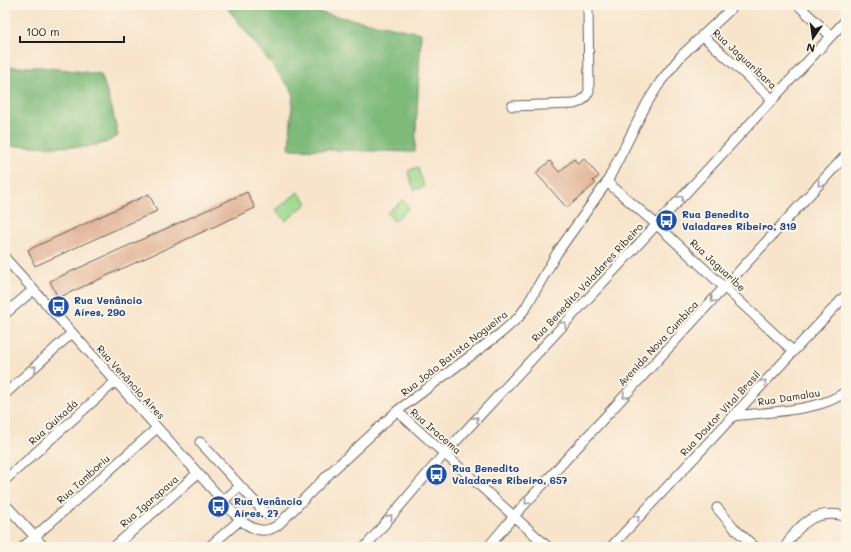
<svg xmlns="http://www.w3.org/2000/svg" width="851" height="552" font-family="Mali,sans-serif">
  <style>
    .green { fill: #9dda8f; stroke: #5c7b56 }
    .forest { fill: #7eba7a; stroke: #4d6b4b }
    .building { fill: #e0b296 }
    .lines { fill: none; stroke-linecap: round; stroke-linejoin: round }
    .minor-casing { stroke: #696259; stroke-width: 11 }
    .minor { stroke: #fff; stroke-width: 9 }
    .oneway { stroke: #999 }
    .labels { text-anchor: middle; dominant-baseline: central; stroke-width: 4; stroke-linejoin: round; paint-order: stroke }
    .street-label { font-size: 10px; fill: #1c1c1c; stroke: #fcf5e5 }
    .transit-label { font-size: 10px; font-weight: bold; fill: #164399; stroke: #fcf5e5; text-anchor: start }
  </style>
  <rect width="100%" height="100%" fill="#fcf5e5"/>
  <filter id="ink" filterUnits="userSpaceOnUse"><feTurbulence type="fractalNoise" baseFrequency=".025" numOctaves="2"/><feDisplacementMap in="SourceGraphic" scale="8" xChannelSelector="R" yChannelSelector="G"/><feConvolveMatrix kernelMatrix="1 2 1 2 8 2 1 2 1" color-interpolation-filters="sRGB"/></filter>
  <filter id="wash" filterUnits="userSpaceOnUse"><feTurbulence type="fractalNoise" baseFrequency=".012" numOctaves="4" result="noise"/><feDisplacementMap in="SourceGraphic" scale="16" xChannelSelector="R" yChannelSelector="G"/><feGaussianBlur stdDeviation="0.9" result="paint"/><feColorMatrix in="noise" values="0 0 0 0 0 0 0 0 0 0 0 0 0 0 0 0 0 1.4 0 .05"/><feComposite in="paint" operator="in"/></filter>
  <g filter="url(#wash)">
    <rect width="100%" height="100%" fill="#f7e4cb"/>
    <path class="green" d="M 418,167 L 424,187 L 414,190 L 408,171 Z
      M 298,192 L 307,203 L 286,221 L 276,210 Z
      M 403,200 L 409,208 L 394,221 L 387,213 Z"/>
    <path class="forest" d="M 225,5 L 320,5 L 321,13 L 421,33 L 415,152 L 289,149 L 293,92 Z
      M 5,67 L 41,67 L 101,74 L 112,108 L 118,136 L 105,143 L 86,147 L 5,146 Z"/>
    <g id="blocks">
      <path class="building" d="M 574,159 L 578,164 L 584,159 L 599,176 L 593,181 L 596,183 L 567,208 L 536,173 L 550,161 L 559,172 Z
        M 247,192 L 255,208 L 58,298 L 50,281 Z
        M 149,194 L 157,211 L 35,266 L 28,250 Z"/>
    </g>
  </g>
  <g filter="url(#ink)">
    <use href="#blocks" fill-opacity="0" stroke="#696259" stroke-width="1"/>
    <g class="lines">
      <defs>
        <path id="minor" d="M 798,5 L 831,36
          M 702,35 L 773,100
          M 512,106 L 574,104 C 582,102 586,98 589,91 L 588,8
          M 607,182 L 656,224 L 793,351
          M 5,258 L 240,520 C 252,529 264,535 278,525 L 332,471 L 397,411 L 501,333 L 519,317 L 526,307 L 557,253 L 607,182 L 647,103 L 661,81 L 681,56 L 735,5
          M 5,314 L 33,290
          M 5,394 L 72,333
          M 397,411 L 548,547
          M 732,416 C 765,412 821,412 846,391
          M 200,442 L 266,514
          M 5,480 L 116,381
          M 223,501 L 240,486
          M 5,504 L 44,547
          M 717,508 L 736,530 L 755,547
          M 23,547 L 157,428
          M 114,547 L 198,473
          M 209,547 L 240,520
          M 365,547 L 445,453 L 846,20
          M 488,547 L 514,516 L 846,155
          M 611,547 L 846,295
          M 785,547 C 800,522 816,509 846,516"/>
      </defs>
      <use href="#minor" class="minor-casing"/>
      <use href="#minor" class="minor"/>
    </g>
    <defs><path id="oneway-chevron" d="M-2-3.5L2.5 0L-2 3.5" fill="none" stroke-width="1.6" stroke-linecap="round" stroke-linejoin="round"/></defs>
    <g class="oneway">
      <use href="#oneway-chevron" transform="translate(820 184) rotate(133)"/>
      <use href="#oneway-chevron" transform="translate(681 198) rotate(-47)"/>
      <use href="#oneway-chevron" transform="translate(713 300) rotate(133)"/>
      <use href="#oneway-chevron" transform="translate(564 324) rotate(-47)"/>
      <use href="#oneway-chevron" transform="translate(34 368) rotate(-42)"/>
      <use href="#oneway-chevron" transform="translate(764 382) rotate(-47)"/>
      <use href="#oneway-chevron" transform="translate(625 396) rotate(133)"/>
      <use href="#oneway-chevron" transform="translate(476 419) rotate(-48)"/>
      <use href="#oneway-chevron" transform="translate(527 502) rotate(133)"/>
      <use href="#oneway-chevron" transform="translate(390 517) rotate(-50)"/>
      <use href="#oneway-chevron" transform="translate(637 518) rotate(-47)"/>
    </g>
  </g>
  <defs>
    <symbol id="bus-disc" viewBox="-11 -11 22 22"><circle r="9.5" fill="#1a4fb4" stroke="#fcf5e5"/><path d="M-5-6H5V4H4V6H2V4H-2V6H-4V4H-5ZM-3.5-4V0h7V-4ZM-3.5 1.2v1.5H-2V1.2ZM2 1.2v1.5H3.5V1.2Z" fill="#fff"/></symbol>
  </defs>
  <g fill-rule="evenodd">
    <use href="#bus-disc" x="654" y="208" width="25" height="25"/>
    <use href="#bus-disc" x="46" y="294" width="25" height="25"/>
    <use href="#bus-disc" x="424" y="462" width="25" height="25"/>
    <use href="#bus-disc" x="206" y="494" width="25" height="25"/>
  </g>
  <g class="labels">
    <g class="street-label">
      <text transform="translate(745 59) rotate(43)">Rua Jaguaribara</text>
      <text transform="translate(718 265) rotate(43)">Rua Jaguaribe</text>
      <text transform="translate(587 282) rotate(-47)">Rua Benedito Valadares Ribeiro</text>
      <text transform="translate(658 343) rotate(-47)">Avenida Nova Cumbica</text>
      <text transform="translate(454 353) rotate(-38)">Rua João Batista Nogueira</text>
      <text transform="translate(131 382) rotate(48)">Rua Venâncio Aíres</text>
      <text transform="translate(789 397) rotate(-9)">Rua Damalau</text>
      <text transform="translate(720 413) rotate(-47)">Rua Doutor Vital Brasil</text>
      <text transform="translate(53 422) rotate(-42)">Rua Quixadá</text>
      <text transform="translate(436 431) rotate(41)">Rua Iracema</text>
      <text transform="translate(83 479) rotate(-42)">Rua Tamboriu</text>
      <text transform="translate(149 501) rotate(-41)">Rua Igarapava</text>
    </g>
    <g class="transit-label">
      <text x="682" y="214">Rua Benedito<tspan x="682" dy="12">Valadares Ribeiro, 319</tspan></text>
      <text x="74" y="300">Rua Venâncio<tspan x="74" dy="12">Aíres, 290</tspan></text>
      <text x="452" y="468">Rua Benedito<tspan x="452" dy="12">Valadares Ribeiro, 657</tspan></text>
      <text x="234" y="501">Rua Venâncio<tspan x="234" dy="12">Aíres, 27</tspan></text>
    </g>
  </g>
  <rect width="851" height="552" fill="none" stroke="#fcf5e5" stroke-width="20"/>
  <g transform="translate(813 38) rotate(193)" stroke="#fcf5e5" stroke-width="3" paint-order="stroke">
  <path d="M0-3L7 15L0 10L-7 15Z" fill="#1c1c1c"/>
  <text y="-6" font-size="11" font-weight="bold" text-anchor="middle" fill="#1c1c1c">N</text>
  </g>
  <path d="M20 36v6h104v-6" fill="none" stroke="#1c1c1c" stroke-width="2"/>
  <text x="26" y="36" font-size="12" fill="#1c1c1c" stroke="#fcf5e5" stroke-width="3" paint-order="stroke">100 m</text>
</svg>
